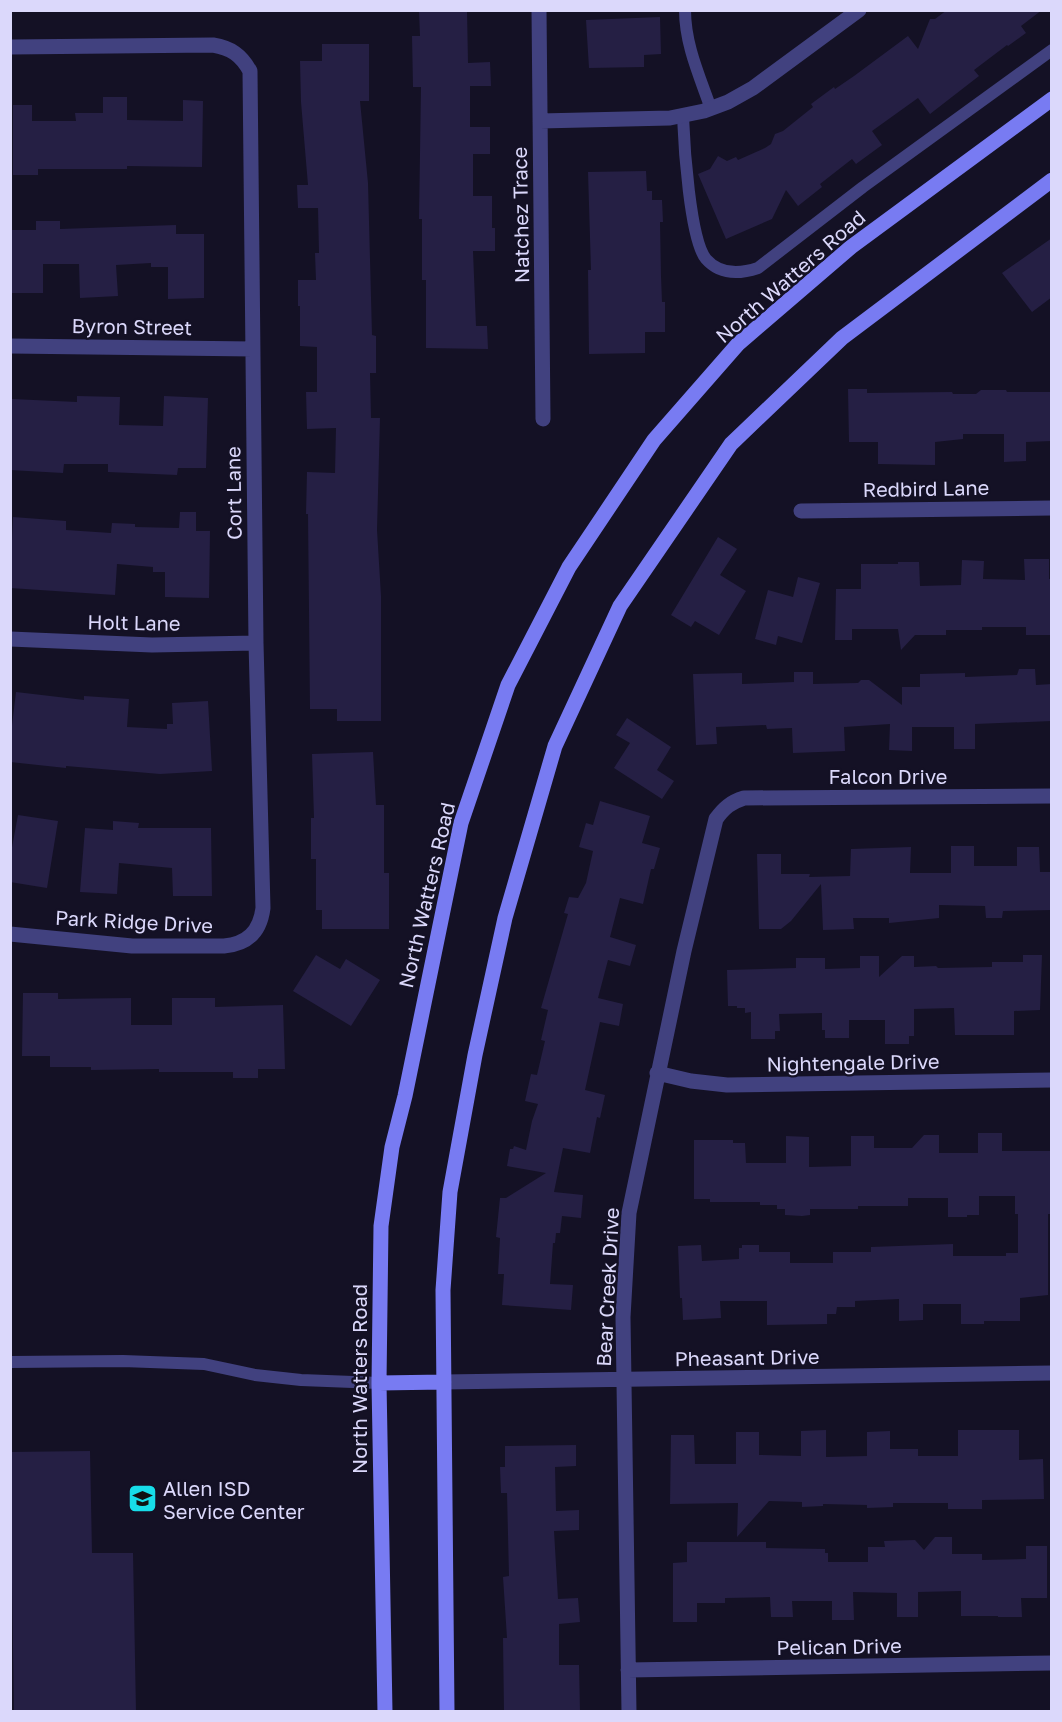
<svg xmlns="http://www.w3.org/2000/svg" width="1062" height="1722" font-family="'Golos Text',sans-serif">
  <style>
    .building { fill: #251f44 }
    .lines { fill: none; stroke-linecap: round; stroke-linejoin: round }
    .lane { stroke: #41417f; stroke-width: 12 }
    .street { stroke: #41417f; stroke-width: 15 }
    .secondary { stroke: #787bf2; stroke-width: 15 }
    .labels { text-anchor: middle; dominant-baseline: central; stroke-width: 4.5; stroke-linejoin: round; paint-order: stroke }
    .street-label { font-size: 20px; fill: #dbd8fb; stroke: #141125 }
    .poi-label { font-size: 20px; fill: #dbd8fb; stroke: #141125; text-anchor: start }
  </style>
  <rect width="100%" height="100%" fill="#141125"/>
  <path class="building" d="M 419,10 L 467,10 L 468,63 L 490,62 L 491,86 L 470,86 L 470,127 L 490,127 L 490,154 L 473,154 L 473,196 L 492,196 L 492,228 L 495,228 L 495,251 L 473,251 L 476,326 L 487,326 L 488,349 L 426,348 L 426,280 L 422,280 L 422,219 L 419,219 L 421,87 L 413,87 L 412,36 L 420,36 Z
    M 947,10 L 1042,10 L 1021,26 L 1026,33 L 1008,46 L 1007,45 L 974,70 L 979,76 L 930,114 L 918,98 L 872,131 L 882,145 L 856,164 L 852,159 L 820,184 L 822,187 L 798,206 L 786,190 L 772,219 L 726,239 L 698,174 L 710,169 L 718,156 L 727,161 L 736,157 L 738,160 L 765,148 L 771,144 L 775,134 L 783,131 L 813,107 L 811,104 L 834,87 L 835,89 L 854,76 L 908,36 L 918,49 L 930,19 L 935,19 Z
    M 660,17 L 661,54 L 644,55 L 644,67 L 589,68 L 586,20 Z
    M 322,44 L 369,44 L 369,101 L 360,101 L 368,183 L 372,335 L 376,336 L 376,373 L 370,373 L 371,418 L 380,418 L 377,530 L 381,596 L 381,721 L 337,721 L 337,709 L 310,709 L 308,514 L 306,514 L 307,472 L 335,473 L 336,428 L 307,429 L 306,392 L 317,392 L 317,347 L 300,346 L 300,306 L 298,306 L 298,280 L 316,280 L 315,253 L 319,253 L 318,208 L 298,208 L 297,185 L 308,185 L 301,102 L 300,61 L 322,61 Z
    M 103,97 L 127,97 L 127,120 L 183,121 L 183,100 L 203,101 L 202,167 L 127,166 L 127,169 L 38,169 L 38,175 L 13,175 L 13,105 L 32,105 L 32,121 L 76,121 L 75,113 L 103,113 Z
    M 646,171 L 647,191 L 652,191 L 652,200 L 662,200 L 663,222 L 660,222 L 661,276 L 662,302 L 665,302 L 665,332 L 645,332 L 645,353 L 589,354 L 588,270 L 591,270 L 588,172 Z
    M 36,221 L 60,221 L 60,229 L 176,225 L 176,234 L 204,234 L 204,298 L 168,299 L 168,267 L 151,267 L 151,263 L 116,265 L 118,296 L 80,298 L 79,264 L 43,264 L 43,293 L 10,293 L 10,230 L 36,230 Z
    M 1052,238 L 1052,297 L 1032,312 L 1002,273 Z
    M 848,389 L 867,389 L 867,393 L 952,392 L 953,394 L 976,394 L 981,390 L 1006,390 L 1007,392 L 1052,392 L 1052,441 L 1026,442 L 1026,461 L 1004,462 L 1004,434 L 963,434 L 963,439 L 935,442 L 935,465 L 878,464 L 878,442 L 849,442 Z
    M 77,396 L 120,397 L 119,425 L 163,426 L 164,396 L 208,398 L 206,468 L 178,468 L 177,475 L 108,472 L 108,464 L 64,464 L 63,473 L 10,470 L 12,399 L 77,402 Z
    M 180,512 L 196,512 L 196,531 L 210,531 L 209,598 L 165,597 L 165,572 L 153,572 L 153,567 L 117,564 L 115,595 L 10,588 L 13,517 L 66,521 L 66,530 L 111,533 L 112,523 L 135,524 L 135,527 L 179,528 Z
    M 718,537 L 737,549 L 720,575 L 746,591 L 719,635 L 695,621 L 691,627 L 671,615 Z
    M 1024,559 L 1049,559 L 1049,579 L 1052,579 L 1052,635 L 1026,635 L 1026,627 L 982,627 L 982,630 L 946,630 L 946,635 L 915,635 L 901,650 L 898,629 L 852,629 L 852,640 L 835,640 L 836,589 L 861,589 L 861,564 L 898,564 L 898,562 L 919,562 L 920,586 L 961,585 L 962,560 L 984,561 L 983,579 L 1025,580 Z
    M 798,577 L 820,583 L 802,643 L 778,636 L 776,645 L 755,639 L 768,590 L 793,597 Z
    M 1019,669 L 1035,669 L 1036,685 L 1052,684 L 1052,721 L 975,724 L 975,749 L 954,749 L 954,727 L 912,727 L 912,751 L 889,750 L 890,724 L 844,727 L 845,751 L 793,753 L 792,728 L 767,729 L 766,725 L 716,727 L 717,744 L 696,745 L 693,674 L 742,673 L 742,684 L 794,682 L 794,672 L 813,672 L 813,684 L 858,683 L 861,680 L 869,680 L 902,705 L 902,687 L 920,687 L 920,674 L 965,673 L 965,677 L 1017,675 Z
    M 16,692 L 84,700 L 84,696 L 129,699 L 127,727 L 167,729 L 167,724 L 173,724 L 172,703 L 208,701 L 212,771 L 160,774 L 66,766 L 66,768 L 10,762 L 10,742 Z
    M 627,718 L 671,747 L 657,770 L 674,781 L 662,799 L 614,768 L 630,743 L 616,735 Z
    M 373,752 L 376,805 L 384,805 L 384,873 L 389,873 L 389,929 L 322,929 L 322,910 L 316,910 L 316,859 L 311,859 L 311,818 L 314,818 L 312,754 Z
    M 600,801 L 650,816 L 642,843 L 660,848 L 654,869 L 651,869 L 643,904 L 620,898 L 610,937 L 636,945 L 630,966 L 608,960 L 598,998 L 623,1004 L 619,1026 L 600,1022 L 585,1090 L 605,1095 L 600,1118 L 597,1117 L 590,1153 L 563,1148 L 554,1192 L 583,1195 L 581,1218 L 562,1216 L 560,1233 L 556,1233 L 555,1243 L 553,1243 L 550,1284 L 573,1285 L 571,1310 L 502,1305 L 504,1274 L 498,1274 L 500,1238 L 496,1237 L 500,1198 L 506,1198 L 546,1173 L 507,1166 L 510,1149 L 513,1149 L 514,1146 L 526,1150 L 532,1121 L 538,1104 L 525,1101 L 531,1074 L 537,1075 L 545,1041 L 541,1040 L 548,1010 L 541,1008 L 568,914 L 564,913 L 569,897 L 578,898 L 586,883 L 593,851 L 579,847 L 586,823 L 593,825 Z
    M 18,815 L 58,821 L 47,888 L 10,882 L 10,858 Z
    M 113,821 L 139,823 L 138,828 L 211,828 L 212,896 L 173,896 L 172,868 L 119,863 L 117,894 L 80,892 L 85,828 L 113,830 Z
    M 951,846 L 974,846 L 974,866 L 1017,866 L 1017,847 L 1039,847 L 1040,872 L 1052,872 L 1052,910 L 1003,911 L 1002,918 L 986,918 L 985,906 L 939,905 L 939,918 L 889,923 L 889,918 L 853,918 L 854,929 L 823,930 L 821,884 L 791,921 L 781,929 L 759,929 L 757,854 L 781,854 L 781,874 L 810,874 L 809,877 L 850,876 L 851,849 L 911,847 L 910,873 L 951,873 Z
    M 316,955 L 340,969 L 346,959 L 380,980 L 351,1026 L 293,991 Z
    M 1023,955 L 1042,955 L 1040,1010 L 1014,1011 L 1014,1035 L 955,1035 L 954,1008 L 914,1009 L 914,1036 L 909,1036 L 909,1044 L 885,1044 L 885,1020 L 849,1020 L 849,1038 L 825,1038 L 825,1030 L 822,1030 L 822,1013 L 779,1014 L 780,1031 L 775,1031 L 775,1039 L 751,1039 L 751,1012 L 745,1013 L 745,1008 L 737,1008 L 737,1006 L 728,1006 L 727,970 L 796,968 L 796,958 L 825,958 L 825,969 L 860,968 L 860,956 L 879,956 L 879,977 L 902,956 L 914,956 L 914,967 L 936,966 L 938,968 L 992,967 L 992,962 L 1023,962 Z
    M 23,993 L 58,993 L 58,999 L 131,998 L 131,1025 L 172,1025 L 172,998 L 215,998 L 215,1007 L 283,1005 L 285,1069 L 258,1069 L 258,1078 L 233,1078 L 233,1072 L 159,1072 L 159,1069 L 91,1070 L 91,1067 L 50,1067 L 50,1056 L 22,1056 Z
    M 978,1133 L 1002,1133 L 1002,1151 L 1052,1151 L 1052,1214 L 1048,1214 L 1048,1295 L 1020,1298 L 1020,1321 L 984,1321 L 984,1324 L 961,1324 L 961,1304 L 923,1304 L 923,1320 L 899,1321 L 899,1299 L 855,1301 L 855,1307 L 837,1307 L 836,1314 L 827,1314 L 827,1324 L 767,1325 L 767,1301 L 720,1301 L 721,1318 L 683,1320 L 682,1298 L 680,1298 L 678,1246 L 701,1245 L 702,1261 L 739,1259 L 739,1248 L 742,1248 L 742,1245 L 759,1245 L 759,1252 L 790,1252 L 790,1263 L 833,1263 L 833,1252 L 871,1252 L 871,1247 L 953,1244 L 953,1256 L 1006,1256 L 1006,1253 L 1018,1253 L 1018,1214 L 1015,1214 L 1015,1196 L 979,1196 L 979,1215 L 967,1215 L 967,1217 L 948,1217 L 948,1198 L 908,1198 L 908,1206 L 858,1206 L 858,1209 L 810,1209 L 810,1215 L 802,1216 L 785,1215 L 785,1209 L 777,1209 L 777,1205 L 760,1205 L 760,1202 L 710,1202 L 710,1199 L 694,1199 L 694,1140 L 733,1140 L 733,1143 L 745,1143 L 746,1163 L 786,1163 L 786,1136 L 809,1137 L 809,1167 L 851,1166 L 851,1136 L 874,1136 L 874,1148 L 912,1148 L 924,1135 L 939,1135 L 939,1153 L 978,1153 Z
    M 826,1430 L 826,1457 L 867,1456 L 867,1432 L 890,1431 L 890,1449 L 918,1449 L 918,1456 L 958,1456 L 958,1430 L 1019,1430 L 1019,1460 L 1043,1459 L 1044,1499 L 982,1500 L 982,1509 L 948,1509 L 948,1503 L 893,1503 L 893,1507 L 867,1508 L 867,1505 L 823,1504 L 823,1506 L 802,1507 L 802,1502 L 769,1501 L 737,1537 L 738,1503 L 670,1504 L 671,1435 L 694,1435 L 695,1464 L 736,1464 L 736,1432 L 759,1432 L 759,1455 L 801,1456 L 801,1431 Z
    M 576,1445 L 576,1466 L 555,1467 L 556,1511 L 579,1510 L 579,1530 L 554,1531 L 558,1599 L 578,1598 L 580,1622 L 559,1624 L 559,1665 L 579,1665 L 580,1712 L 504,1712 L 503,1638 L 507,1638 L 503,1577 L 509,1576 L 507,1493 L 501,1493 L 500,1467 L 505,1467 L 505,1446 Z
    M 90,1451 L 92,1553 L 133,1553 L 136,1712 L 14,1712 L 10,1452 Z
    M 935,1537 L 952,1537 L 952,1554 L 982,1554 L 982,1560 L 1026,1559 L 1026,1546 L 1047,1546 L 1047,1598 L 1021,1598 L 1022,1617 L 998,1617 L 998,1616 L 961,1616 L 961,1591 L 918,1592 L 918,1617 L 897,1617 L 897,1593 L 853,1592 L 854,1620 L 832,1620 L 832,1601 L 792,1601 L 793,1617 L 771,1617 L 770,1597 L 725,1598 L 725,1603 L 697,1603 L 697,1622 L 673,1622 L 673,1563 L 687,1562 L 687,1542 L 766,1542 L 766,1548 L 825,1549 L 825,1553 L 828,1553 L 828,1562 L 868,1562 L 868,1547 L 885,1547 L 884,1541 L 915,1540 L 924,1550 Z"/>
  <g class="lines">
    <path class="lane" d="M 685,10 C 685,45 700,77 711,109
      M 683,117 C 684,144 690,240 706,259 C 720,275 740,274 758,268 L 863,187 L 1052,50
      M 10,1362 L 123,1361 L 204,1364 L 255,1375 L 301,1380 L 379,1383"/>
    <path class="street" d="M 539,10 L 543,419
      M 10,47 L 213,45 C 231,48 241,55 250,71 L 256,643 L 263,908 C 260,932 247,944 224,946 L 132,946 L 10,934
      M 540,121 L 670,118 L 704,111 L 728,102 L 753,88 L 859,10
      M 10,346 L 253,349
      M 801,511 L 1052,508
      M 10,639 L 152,645 L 256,643
      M 657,1073 L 691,1081 L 727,1085 L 1052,1080
      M 444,1382 L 1052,1373
      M 628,1670 L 1052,1663
      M 629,1712 L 623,1317 L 629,1213 L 684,951 L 716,819 C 724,808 731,802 744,798 L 1052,796"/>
    <path class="secondary" d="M 379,1383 L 444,1382
      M 385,1712 L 379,1383 L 381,1226 L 392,1147 L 405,1096 L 461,823 L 508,685 L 569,567 L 654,440 L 738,344 L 851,247 L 1052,99
      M 447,1712 L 443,1290 L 450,1192 L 475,1055 L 505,918 L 555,746 L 620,606 L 731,444 L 842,338 L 1052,180"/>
  </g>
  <defs>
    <symbol id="school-square" viewBox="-11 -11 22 22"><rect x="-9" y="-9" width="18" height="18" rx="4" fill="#17dde9" stroke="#141125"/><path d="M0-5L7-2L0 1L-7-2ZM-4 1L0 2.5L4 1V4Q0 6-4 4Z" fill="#111"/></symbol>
  </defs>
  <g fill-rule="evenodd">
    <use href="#school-square" x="126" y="1482" width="33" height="33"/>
  </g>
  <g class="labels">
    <g class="street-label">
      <text transform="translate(520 215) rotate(-91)">Natchez Trace</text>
      <text transform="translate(790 276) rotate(-41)">North Watters Road</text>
      <text transform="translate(132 326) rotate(1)">Byron Street</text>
      <text transform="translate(926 488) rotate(-1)">Redbird Lane</text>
      <text transform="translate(233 493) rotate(-91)">Cort Lane</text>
      <text transform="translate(134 622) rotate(1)">Holt Lane</text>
      <text x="888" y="776">Falcon Drive</text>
      <text transform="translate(426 895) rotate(-77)">North Watters Road</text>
      <text transform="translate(134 921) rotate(3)">Park Ridge Drive</text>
      <text transform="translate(853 1062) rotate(-1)">Nightengale Drive</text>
      <text transform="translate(607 1287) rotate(-87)">Bear Creek Drive</text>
      <text transform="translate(747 1357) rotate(-1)">Pheasant Drive</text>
      <text transform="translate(359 1379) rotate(-90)">North Watters Road</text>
      <text transform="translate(839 1646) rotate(-1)">Pelican Drive</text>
    </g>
    <g class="poi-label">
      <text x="163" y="1488">Allen ISD<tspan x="163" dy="23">Service Center</tspan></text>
    </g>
  </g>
  <rect width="1062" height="1722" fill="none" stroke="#dbd8fb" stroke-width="24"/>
</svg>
